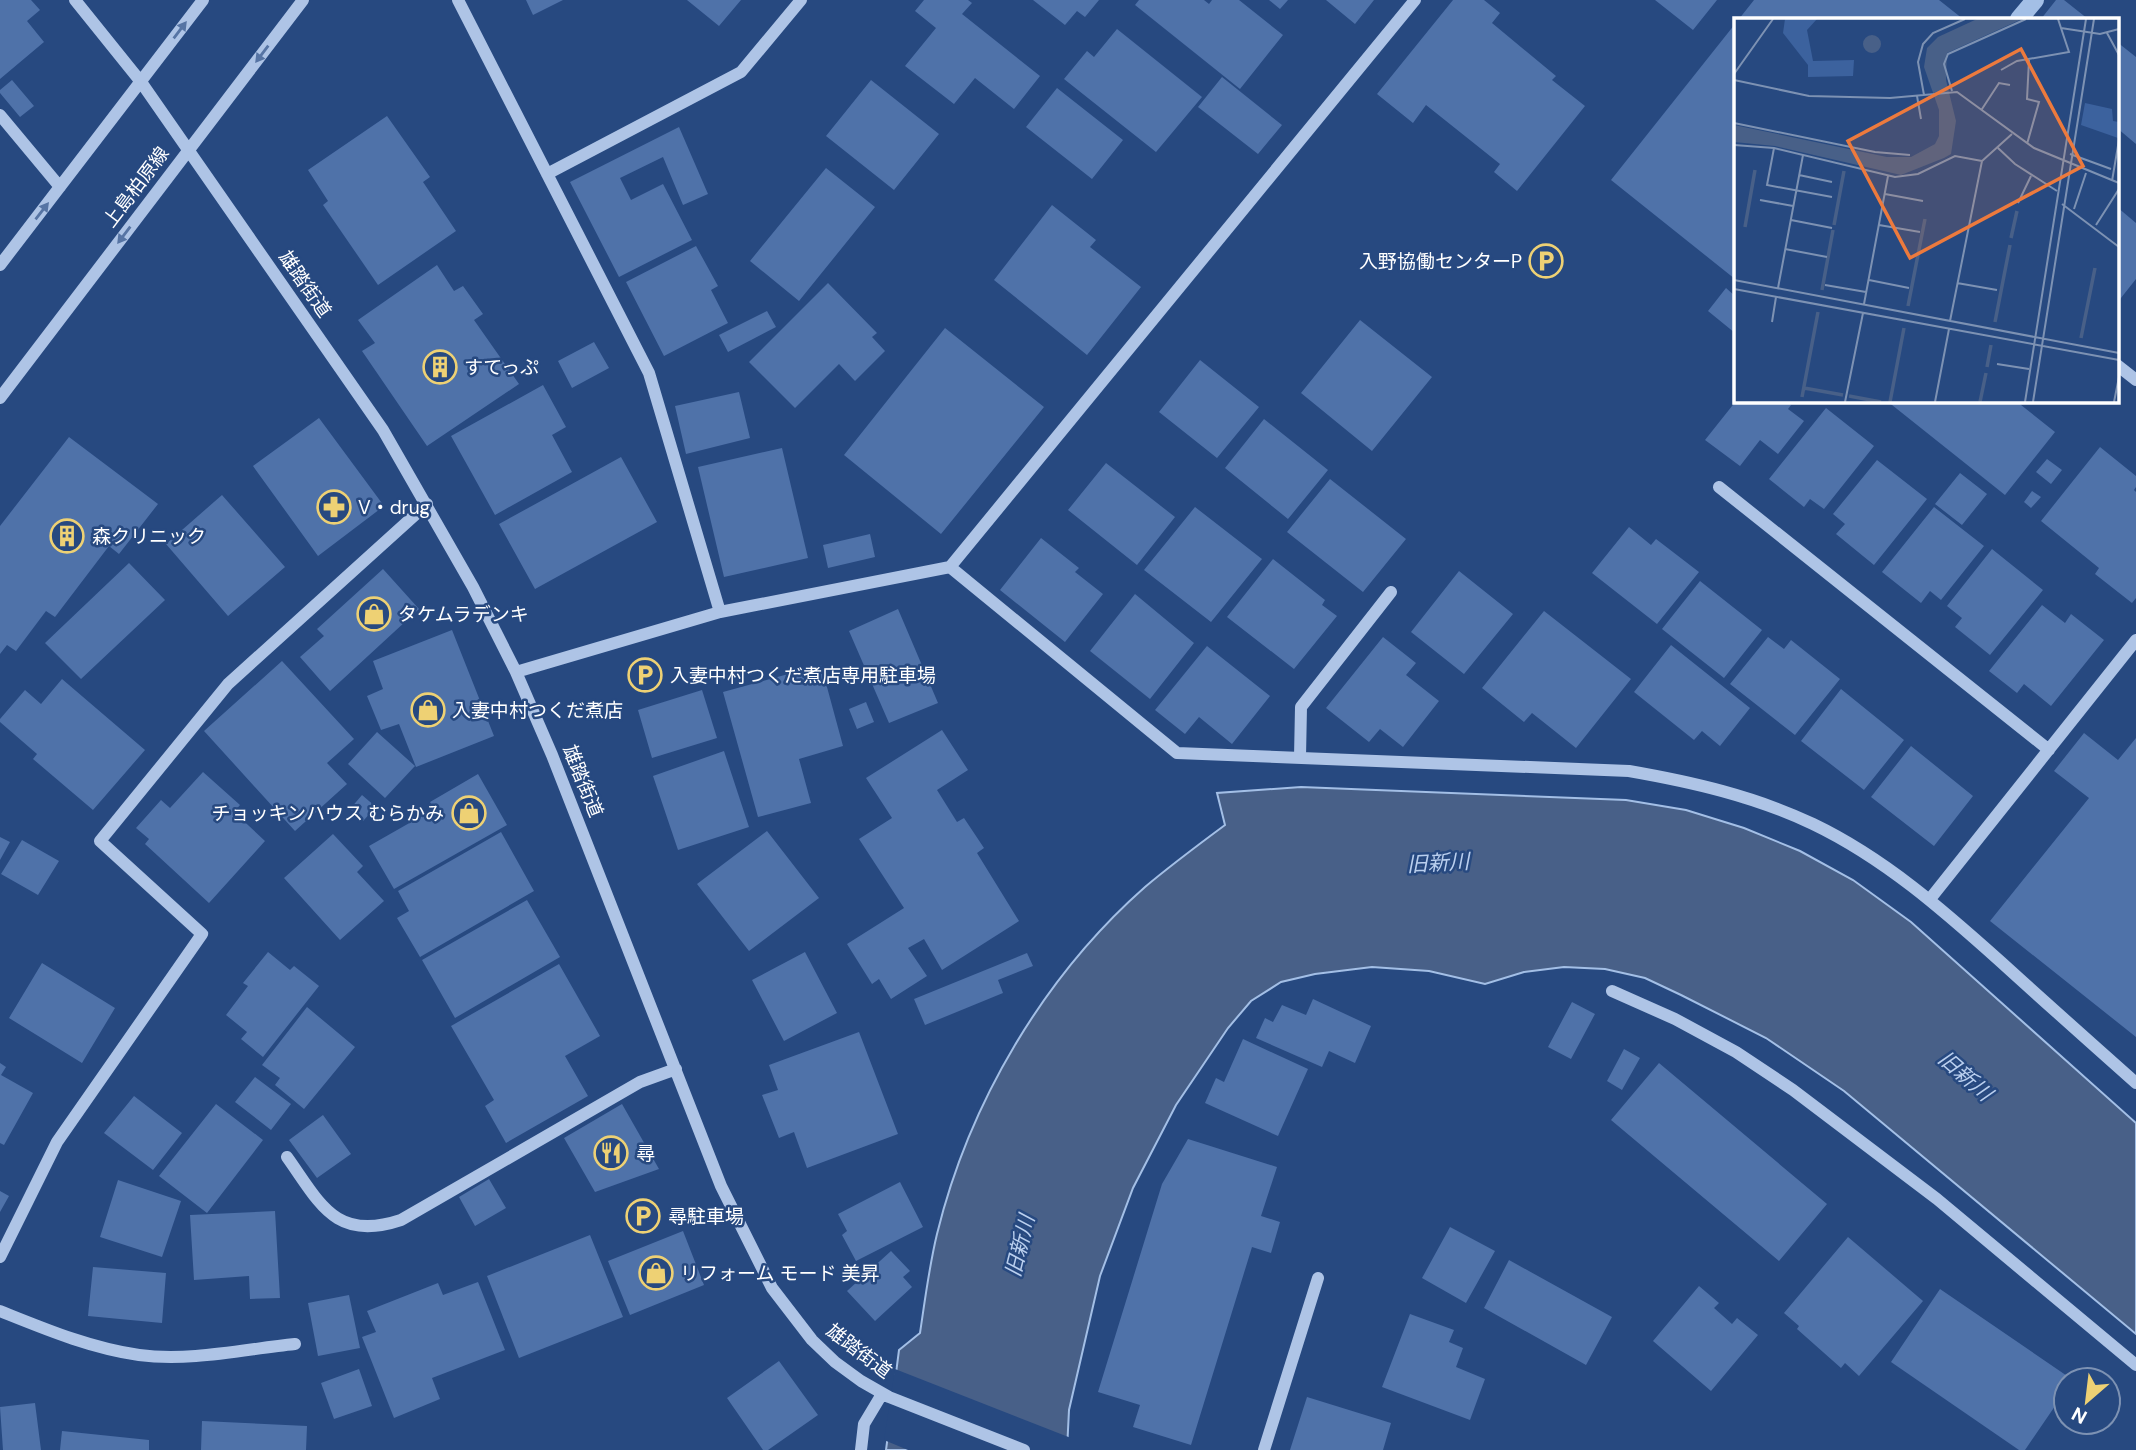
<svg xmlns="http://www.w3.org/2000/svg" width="2136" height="1450" font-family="'DM Sans','Noto Sans JP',sans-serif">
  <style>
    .water { fill: #486088; stroke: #a3bfe6; stroke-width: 2 }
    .pier { fill: #274980 }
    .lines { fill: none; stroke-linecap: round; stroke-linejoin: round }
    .stream { stroke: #a3bfe6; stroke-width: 18 }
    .building { fill: #4f72a9 }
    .minor { stroke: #aec4e6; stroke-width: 12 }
    .oneway { fill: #5674a4 }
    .labels { text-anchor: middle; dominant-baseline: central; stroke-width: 5; stroke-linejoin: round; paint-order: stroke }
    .street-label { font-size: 19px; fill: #fff; stroke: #274980 }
    .poi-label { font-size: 19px; fill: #fff; stroke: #274980; text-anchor: start }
    .water-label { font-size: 21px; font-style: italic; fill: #bacfee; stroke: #274980 }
    .inset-river { fill: none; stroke: #486088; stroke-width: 3.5 }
    .inset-road { fill: none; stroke: #7d92b3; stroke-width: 2 }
    .view { fill: #ed7a3d; fill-opacity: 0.15; stroke: #ed7a3d; stroke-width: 3.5 }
    .inset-edge { fill: none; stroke: #fff; stroke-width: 3.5 }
  </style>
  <rect width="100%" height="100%" fill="#274980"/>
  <path class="water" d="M 1301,787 L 1626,800 L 1686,810 L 1744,828 L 1800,851 L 1853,880 L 1911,922 L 2136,1123 L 2136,1334 L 1844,1091 L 1766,1038 L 1681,995 L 1645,978 L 1605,969 L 1564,967 L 1524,972 L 1485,984 L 1429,971 L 1372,967 L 1315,974 L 1281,982 L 1251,1001 L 1228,1028 L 1176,1105 L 1133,1188 L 1100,1276 L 1069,1410 L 1067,1450 L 886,1450 L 899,1350 L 920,1333 C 925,1300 929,1267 937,1234 C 969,1103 1044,976 1145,887 C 1171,865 1198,845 1225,825 L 1217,793 Z"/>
  <path class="pier" d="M 895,1369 L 1071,1438 L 1071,1450 L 908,1450 L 884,1440 Z"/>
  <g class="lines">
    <path class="stream" d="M 2019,19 L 2035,0"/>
  </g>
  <path class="building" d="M 0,0 L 31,0 L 40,10 L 27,21 L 44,42 L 0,79 Z
    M 526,0 L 563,0 L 533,15 Z
    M 687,0 L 741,0 L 719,26 Z
    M 924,0 L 968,0 L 972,3 L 962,14 L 1040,76 L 1014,109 L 975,78 L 954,104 L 905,66 L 936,28 L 915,11 Z
    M 1033,0 L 1099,0 L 1085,17 L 1077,11 L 1065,25 Z
    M 1139,0 L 1204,0 L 1209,4 L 1212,0 L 1239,0 L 1283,35 L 1240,89 L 1135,5 Z
    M 1269,0 L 1288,0 L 1280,9 Z
    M 1326,0 L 1374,0 L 1355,24 Z
    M 1453,0 L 1484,0 L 1500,13 L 1492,23 L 1556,76 L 1552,80 L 1585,106 L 1517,191 L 1494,172 L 1500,164 L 1426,105 L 1413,123 L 1377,94 Z
    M 1655,0 L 1717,0 L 1693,30 Z
    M 1754,0 L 1939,0 L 1963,19 L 1739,19 Z
    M 2056,0 L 2064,0 L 2088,19 L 2041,19 Z
    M 1735,24 L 1735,279 L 1611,180 Z
    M 1117,29 L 1202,97 L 1156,152 L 1064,79 L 1087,51 L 1094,57 Z
    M 2117,42 L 2136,57 L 2136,144 L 2117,128 Z
    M 1222,77 L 1282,125 L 1258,154 L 1198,107 Z
    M 12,80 L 34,106 L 20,117 L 0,93 L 0,90 Z
    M 871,80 L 939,134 L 894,190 L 826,136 Z
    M 1057,88 L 1123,140 L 1092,179 L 1026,127 Z
    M 387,116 L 430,177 L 423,182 L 456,231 L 378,285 L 323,205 L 328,201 L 308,170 Z
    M 679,127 L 708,194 L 683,205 L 663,157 L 620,178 L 631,200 L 663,184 L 692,240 L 619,277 L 570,182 Z
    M 826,168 L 875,207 L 799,301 L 750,261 Z
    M 1052,205 L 1096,240 L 1090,247 L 1141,287 L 1087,355 L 994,280 Z
    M 2117,207 L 2136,223 L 2136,279 L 2117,303 Z
    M 696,246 L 718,286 L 711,290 L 728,323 L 664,356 L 626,282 Z
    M 437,265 L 454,291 L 463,286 L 483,314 L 474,320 L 519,384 L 427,446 L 362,351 L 375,343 L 358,320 Z
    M 828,283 L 877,333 L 872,337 L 885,351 L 855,381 L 839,364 L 795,408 L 749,362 Z
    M 1726,288 L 1735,296 L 1735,333 L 1708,311 Z
    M 767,311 L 776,327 L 728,352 L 719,335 Z
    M 1360,320 L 1432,377 L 1372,451 L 1301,393 Z
    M 945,328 L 1044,407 L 941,534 L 844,455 Z
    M 594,342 L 609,368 L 572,388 L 558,361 Z
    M 1200,360 L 1259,407 L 1217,458 L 1159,412 Z
    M 543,385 L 566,427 L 552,435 L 572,472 L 495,515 L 451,436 Z
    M 739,392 L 750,438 L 686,454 L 675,406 Z
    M 1736,401 L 1786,401 L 1791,405 L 1788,409 L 1804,421 L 1778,454 L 1760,440 L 1740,466 L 1705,440 Z
    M 1887,401 L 2016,401 L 2055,432 L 2005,495 Z
    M 1826,408 L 1874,446 L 1824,509 L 1810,499 L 1804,507 L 1769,479 Z
    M 319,418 L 384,506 L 318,556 L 253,466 Z
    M 1264,419 L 1328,470 L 1288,519 L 1225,468 Z
    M 69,437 L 158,504 L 119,554 L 109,546 L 55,617 L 46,611 L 16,651 L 7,645 L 0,654 L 0,526 Z
    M 2100,447 L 2136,476 L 2136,487 L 2134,490 L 2136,492 L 2136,598 L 2132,603 L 2095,574 L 2099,568 L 2041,521 Z
    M 782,448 L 808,558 L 724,577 L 698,467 Z
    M 621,457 L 657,522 L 535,589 L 499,524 Z
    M 2047,459 L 2062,470 L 2051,484 L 2036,472 Z
    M 1877,460 L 1927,499 L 1874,565 L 1836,534 L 1845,524 L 1833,514 Z
    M 1106,463 L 1175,517 L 1137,565 L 1068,510 Z
    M 1960,473 L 1987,494 L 1962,525 L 1935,504 Z
    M 1330,479 L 1406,539 L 1363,592 L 1287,532 Z
    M 2032,491 L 2041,497 L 2031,508 L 2024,502 Z
    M 222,495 L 285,567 L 228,616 L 166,544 Z
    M 1195,507 L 1262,559 L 1211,622 L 1144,570 Z
    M 1934,507 L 1984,546 L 1941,600 L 1930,591 L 1921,603 L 1882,572 Z
    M 1629,527 L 1651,545 L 1656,539 L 1699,572 L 1657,624 L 1592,573 Z
    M 870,534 L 875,557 L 828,568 L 823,545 Z
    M 1041,538 L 1079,568 L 1075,572 L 1103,594 L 1065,642 L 1000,590 Z
    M 1992,549 L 2043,590 L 1990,655 L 1955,627 L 1962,618 L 1947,606 Z
    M 1273,559 L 1325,600 L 1322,605 L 1337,616 L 1294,669 L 1227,617 Z
    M 129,563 L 165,600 L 81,679 L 45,643 Z
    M 383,569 L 419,609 L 330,691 L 300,657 L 324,636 L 317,629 Z
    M 1459,571 L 1513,614 L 1464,674 L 1411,632 Z
    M 1700,581 L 1762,630 L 1724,678 L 1662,629 Z
    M 1135,594 L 1194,643 L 1150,699 L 1090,651 Z
    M 2042,605 L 2065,623 L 2071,614 L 2104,640 L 2051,706 L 2024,684 L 2017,693 L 1989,671 Z
    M 898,609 L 938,703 L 889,723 L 849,631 Z
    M 1544,611 L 1631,679 L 1576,748 L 1532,713 L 1524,722 L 1482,688 Z
    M 452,630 L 494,736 L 416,767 L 399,724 L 381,730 L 367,696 L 383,689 L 373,661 Z
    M 1383,637 L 1416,663 L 1406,675 L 1439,701 L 1403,747 L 1380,729 L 1369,742 L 1326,708 Z
    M 1768,637 L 1784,649 L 1791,640 L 1840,679 L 1795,735 L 1730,684 Z
    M 1671,645 L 1750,708 L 1720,746 L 1702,731 L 1694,740 L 1634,692 Z
    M 1207,646 L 1270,696 L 1232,744 L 1199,717 L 1185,734 L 1155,710 Z
    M 282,661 L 354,739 L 327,763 L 347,784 L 295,831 L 204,731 Z
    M 821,665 L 843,746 L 799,759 L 811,803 L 758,817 L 723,692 Z
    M 62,679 L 145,750 L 93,810 L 33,759 L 37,754 L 0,722 L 0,719 L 25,690 L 41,704 Z
    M 1841,689 L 1904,740 L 1864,790 L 1801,741 Z
    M 702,690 L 717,738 L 652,758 L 638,710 Z
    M 866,702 L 874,722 L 857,729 L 849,709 Z
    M 942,730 L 968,770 L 937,790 L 957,822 L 964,818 L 984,848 L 977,853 L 1019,921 L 942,970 L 924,939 L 908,948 L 927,976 L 891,999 L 879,979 L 872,984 L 847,944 L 904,908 L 859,839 L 892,818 L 866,778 Z
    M 377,732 L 415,766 L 385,798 L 348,764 Z
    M 2084,733 L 2118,760 L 2136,738 L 2136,1037 L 1990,921 L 2089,798 L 2054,771 Z
    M 1911,746 L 1973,796 L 1934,846 L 1871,797 Z
    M 724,751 L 749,827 L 678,850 L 653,776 Z
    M 203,772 L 240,805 L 234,812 L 265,841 L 209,903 L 145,844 L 149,839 L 136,828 L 161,800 L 170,808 Z
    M 478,774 L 507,825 L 394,889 L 369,846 L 434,809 L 430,802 Z
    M 362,795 L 376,807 L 363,821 L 350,809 Z
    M 767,831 L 819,898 L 749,951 L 697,884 Z
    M 501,832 L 534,891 L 420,957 L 397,918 L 409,911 L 398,891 Z
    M 333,834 L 363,866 L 357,872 L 384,901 L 340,940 L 284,878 Z
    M 0,837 L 10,842 L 0,860 Z
    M 22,840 L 59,861 L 38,895 L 1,874 Z
    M 527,900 L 560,957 L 455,1018 L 422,960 Z
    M 268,952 L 290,970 L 294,966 L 319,986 L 263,1057 L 241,1039 L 247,1032 L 226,1015 L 248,986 L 243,983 Z
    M 805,952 L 837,1013 L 784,1041 L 752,980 Z
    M 1027,953 L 1033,966 L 998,980 L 1003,993 L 925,1025 L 914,999 Z
    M 42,963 L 115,1008 L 82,1063 L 9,1018 Z
    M 559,964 L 600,1036 L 565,1056 L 588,1096 L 506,1143 L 485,1106 L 494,1100 L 451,1026 Z
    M 1313,999 L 1371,1026 L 1355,1063 L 1329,1051 L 1322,1067 L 1256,1038 L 1265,1018 L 1273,1022 L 1282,1005 L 1306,1015 Z
    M 1572,1002 L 1595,1014 L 1571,1059 L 1548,1047 Z
    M 307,1007 L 355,1047 L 304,1109 L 275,1085 L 280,1078 L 262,1065 Z
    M 859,1032 L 898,1134 L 807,1168 L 794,1132 L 779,1138 L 762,1095 L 778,1090 L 769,1065 Z
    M 1243,1039 L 1308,1069 L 1278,1136 L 1205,1103 L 1216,1078 L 1224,1082 Z
    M 1624,1049 L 1640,1058 L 1622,1090 L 1607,1081 Z
    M 0,1063 L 6,1067 L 1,1075 L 33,1093 L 4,1145 L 0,1143 Z
    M 1659,1063 L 1827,1204 L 1779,1261 L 1611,1120 Z
    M 255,1077 L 291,1104 L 271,1130 L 235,1102 Z
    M 134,1096 L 182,1133 L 153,1170 L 104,1133 Z
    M 216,1104 L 263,1140 L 207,1213 L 159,1176 Z
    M 622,1104 L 659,1169 L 595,1192 L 564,1138 Z
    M 323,1115 L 351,1154 L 317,1178 L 289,1140 Z
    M 1188,1139 L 1277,1167 L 1261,1216 L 1280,1222 L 1271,1253 L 1252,1247 L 1191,1445 L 1133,1427 L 1140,1405 L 1098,1392 L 1162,1184 Z
    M 489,1179 L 506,1208 L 475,1226 L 459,1197 Z
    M 118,1180 L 181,1201 L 162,1257 L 100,1237 Z
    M 900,1182 L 923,1227 L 856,1261 L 842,1235 L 847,1231 L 838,1214 Z
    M 0,1191 L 9,1196 L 0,1212 Z
    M 275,1211 L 280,1298 L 250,1299 L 249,1276 L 194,1280 L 190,1215 Z
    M 1450,1227 L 1495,1251 L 1466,1303 L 1422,1278 Z
    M 683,1231 L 704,1285 L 630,1315 L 608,1261 Z
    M 590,1235 L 623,1317 L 519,1358 L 487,1276 Z
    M 1848,1237 L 1923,1301 L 1859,1376 L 1845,1363 L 1841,1368 L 1797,1329 L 1799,1326 L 1784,1313 Z
    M 891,1251 L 910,1271 L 903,1277 L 912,1287 L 875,1321 L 847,1291 Z
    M 1509,1260 L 1612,1317 L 1586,1365 L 1484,1308 Z
    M 93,1267 L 166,1273 L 162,1323 L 88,1316 Z
    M 478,1282 L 505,1350 L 432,1378 L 440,1399 L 394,1418 L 362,1337 L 376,1332 L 367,1311 L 438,1283 L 443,1295 Z
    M 1699,1286 L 1719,1303 L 1714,1308 L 1732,1324 L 1737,1318 L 1758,1335 L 1711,1391 L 1653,1341 Z
    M 1940,1289 L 2073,1380 L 2066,1380 L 2066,1390 L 2025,1450 L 2019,1450 L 1891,1362 Z
    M 349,1295 L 360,1348 L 318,1356 L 308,1303 Z
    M 1410,1314 L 1454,1330 L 1449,1342 L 1463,1348 L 1456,1367 L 1485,1379 L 1470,1420 L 1382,1387 Z
    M 779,1361 L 818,1415 L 768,1450 L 763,1450 L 727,1398 Z
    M 359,1369 L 372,1406 L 334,1419 L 321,1383 Z
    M 1307,1397 L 1391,1423 L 1383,1450 L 1290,1450 Z
    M 35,1403 L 41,1450 L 3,1450 L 0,1407 Z
    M 202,1421 L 307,1426 L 306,1450 L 201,1450 Z
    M 62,1431 L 149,1440 L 149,1450 L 60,1450 Z"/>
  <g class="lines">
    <path class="minor" d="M 75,0 L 141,82 L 383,430 L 473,587 L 516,672 L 552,755 L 721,1186 L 772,1288 L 812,1340 L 835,1362 L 861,1381 L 889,1397 L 1024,1450
      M 458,0 L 649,373 L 720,612
      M 0,115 L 60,187
      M 547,174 L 741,72 L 801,0
      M 0,265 L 203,0
      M 2117,365 L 2136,380
      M 0,398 L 303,0
      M 1719,487 L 2049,750
      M 950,567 L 1177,753 L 1629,771 C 1692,782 1754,796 1813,824 C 1884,858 1943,910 2001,962 C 2046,1003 2091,1043 2136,1083
      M 516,672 L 720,612 L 950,567 L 1415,0
      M 1300,757 L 1301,707 L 1391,592
      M 1930,899 L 2136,640
      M 1612,991 L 1675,1019 L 1736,1052 L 1793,1090 L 1937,1199 L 2136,1365
      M 287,1157 C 320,1203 335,1242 401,1220 L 640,1082 L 676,1069
      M 0,1257 L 57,1142 L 202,934 L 100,841 L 228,684 L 427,504
      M 0,1311 C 45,1329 90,1348 139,1355 C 190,1362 245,1349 295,1344
      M 861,1450 L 864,1424 L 882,1394
      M 1264,1450 L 1318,1278"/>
  </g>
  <defs><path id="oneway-solid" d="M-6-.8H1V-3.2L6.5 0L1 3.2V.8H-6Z" transform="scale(1.75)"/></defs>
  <g class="oneway">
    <use href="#oneway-solid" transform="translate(180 30) rotate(-53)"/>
    <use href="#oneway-solid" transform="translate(262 54) rotate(127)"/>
    <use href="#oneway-solid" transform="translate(42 211) rotate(-52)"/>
    <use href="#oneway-solid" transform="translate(124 235) rotate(127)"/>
  </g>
  <defs>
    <symbol id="parking-ring" viewBox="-11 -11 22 22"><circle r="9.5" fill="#274980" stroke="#eed174" stroke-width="1.5"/><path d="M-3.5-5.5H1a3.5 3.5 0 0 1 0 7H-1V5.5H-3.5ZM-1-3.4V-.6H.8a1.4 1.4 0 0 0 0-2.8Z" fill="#eed174"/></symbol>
    <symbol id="building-ring" viewBox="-11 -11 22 22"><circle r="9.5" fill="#274980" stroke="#eed174" stroke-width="1.5"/><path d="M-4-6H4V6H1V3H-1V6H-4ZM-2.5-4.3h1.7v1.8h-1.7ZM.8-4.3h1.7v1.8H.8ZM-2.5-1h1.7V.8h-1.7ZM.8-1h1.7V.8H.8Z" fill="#eed174"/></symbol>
    <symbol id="pharmacy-ring" viewBox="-11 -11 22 22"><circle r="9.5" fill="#274980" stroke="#eed174" stroke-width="1.5"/><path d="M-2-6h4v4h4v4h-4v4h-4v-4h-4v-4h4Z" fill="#eed174"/></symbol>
    <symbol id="shop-ring" viewBox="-11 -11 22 22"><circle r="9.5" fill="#274980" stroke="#eed174" stroke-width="1.5"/><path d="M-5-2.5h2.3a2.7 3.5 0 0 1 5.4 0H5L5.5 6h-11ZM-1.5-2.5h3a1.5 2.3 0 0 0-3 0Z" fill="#eed174"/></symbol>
    <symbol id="restaurant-ring" viewBox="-11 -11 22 22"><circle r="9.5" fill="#274980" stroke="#eed174" stroke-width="1.5"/><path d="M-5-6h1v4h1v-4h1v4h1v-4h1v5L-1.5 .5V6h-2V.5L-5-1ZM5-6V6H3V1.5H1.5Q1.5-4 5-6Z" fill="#eed174"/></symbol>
  </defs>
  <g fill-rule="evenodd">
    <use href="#parking-ring" x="1527" y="242" width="38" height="38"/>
    <use href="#building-ring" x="421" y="348" width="38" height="38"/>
    <use href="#pharmacy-ring" x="315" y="488" width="38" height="38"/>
    <use href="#building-ring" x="48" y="517" width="38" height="38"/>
    <use href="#shop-ring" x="355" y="595" width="38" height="38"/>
    <use href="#parking-ring" x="626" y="656" width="38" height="38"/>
    <use href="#shop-ring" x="409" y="691" width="38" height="38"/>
    <use href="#shop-ring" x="450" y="794" width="38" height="38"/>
    <use href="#restaurant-ring" x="592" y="1134" width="38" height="38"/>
    <use href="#parking-ring" x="624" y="1197" width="38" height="38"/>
    <use href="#shop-ring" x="637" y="1254" width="38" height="38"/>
  </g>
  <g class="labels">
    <g class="street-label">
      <text transform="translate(136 187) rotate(-53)">上島柏原線</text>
      <text transform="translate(305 284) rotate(55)">雄踏街道</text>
      <text transform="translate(583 781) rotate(68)">雄踏街道</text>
      <text transform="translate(859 1351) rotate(37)">雄踏街道</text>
    </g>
    <g class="poi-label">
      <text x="1522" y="261" text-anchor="end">入野協働センターP</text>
      <text x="464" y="367">すてっぷ</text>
      <text x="358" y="507">V・drug</text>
      <text x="92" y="536">森クリニック</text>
      <text x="398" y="614">タケムラデンキ</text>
      <text x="670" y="675">入妻中村つくだ煮店専用駐車場</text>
      <text x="452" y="710">入妻中村つくだ煮店</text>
      <text x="444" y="813" text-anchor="end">チョッキンハウス むらかみ</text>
      <text x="636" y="1153">尋</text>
      <text x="668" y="1216">尋駐車場</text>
      <text x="680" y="1273">リフォーム モード 美昇</text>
    </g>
    <g class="water-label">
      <text transform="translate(1438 863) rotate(-3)">旧新川</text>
      <text transform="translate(1965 1076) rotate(41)">旧新川</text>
      <text transform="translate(1020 1246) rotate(-76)">旧新川</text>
    </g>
  </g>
  <g transform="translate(1734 18)">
    <rect width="385" height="385" fill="#274980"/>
    <path d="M 51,1 L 83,1 L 73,12 L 79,43 L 120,42 L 119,58 L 74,59 L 74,47 L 49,15 ZM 351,85 L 378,91 L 379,103 L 385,104 L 384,120 L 347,107 Z" fill="#3c629e"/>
    <path d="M 243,1 L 288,1 L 213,35 L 212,62 L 222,103 L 217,136 L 210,140 L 167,157 L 41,128 L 0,124 L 0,107 L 153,139 L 177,139 L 201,126 L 205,118 L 205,92 L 190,49 L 193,30 L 204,19 ZM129 26a9 9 0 1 1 18 0a9 9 0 1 1-18 0Z" fill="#486088"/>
    <path class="inset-river" d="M 100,207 L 110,153M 11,209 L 21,152M 277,220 L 283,193M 88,272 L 99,212M 174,288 L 191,201M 261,304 L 276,227M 347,320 L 361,250M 253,349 L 257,327M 70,370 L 109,377M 115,378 L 147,384M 68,379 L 84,294M 156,384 L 170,310M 246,384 L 252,355"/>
    <path class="inset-road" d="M 327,10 L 366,16 L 385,11M 373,15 L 385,37M 267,52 L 283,43 L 335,34 L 324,1M 0,56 L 39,1M 0,62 L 75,78 L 156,80 L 223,74 L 300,130 L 385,165M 218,73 L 210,46 L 214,36 L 292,1M 190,77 L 184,44 L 189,26 L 199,15 L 231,1M 183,78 L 187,101M 248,91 L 265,65 L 276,67M 0,105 L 141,134 L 176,137M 293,126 L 305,84 L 293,81 L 295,42M 0,127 L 40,130 L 161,159 L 184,156 L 221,138 L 248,143M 40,130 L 33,167 L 98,179M 264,130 L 281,146 L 323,173M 336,136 L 377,151M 65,157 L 98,164M 378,163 L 385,122M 151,176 L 189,183M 26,182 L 59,188M 284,185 L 297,158M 328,186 L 385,229M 340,191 L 352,155M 57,202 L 98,210M 145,207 L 186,214M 362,207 L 385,171M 51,231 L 93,239M 0,262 L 385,335M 135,262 L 175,270M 223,265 L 263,272M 91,267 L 132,274M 44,270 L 69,137M 0,271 L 385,342M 130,286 L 154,158M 216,303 L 248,143 L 278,116M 38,304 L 42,279M 263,346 L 295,351M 111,384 L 129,295M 201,384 L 215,311M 291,384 L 352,1M 299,384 L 360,1M 380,384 L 385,359"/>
    <path class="view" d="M 287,31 L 349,148 L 176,240 L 114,123 Z"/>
    <rect width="385" height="385" class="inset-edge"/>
  </g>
  <g transform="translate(2087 1401) rotate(208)"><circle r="33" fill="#274980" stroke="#7d92b3" stroke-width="2"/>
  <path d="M0-5L12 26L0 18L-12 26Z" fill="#eed174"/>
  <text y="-10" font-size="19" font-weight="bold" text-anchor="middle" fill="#ffffff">N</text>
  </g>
</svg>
